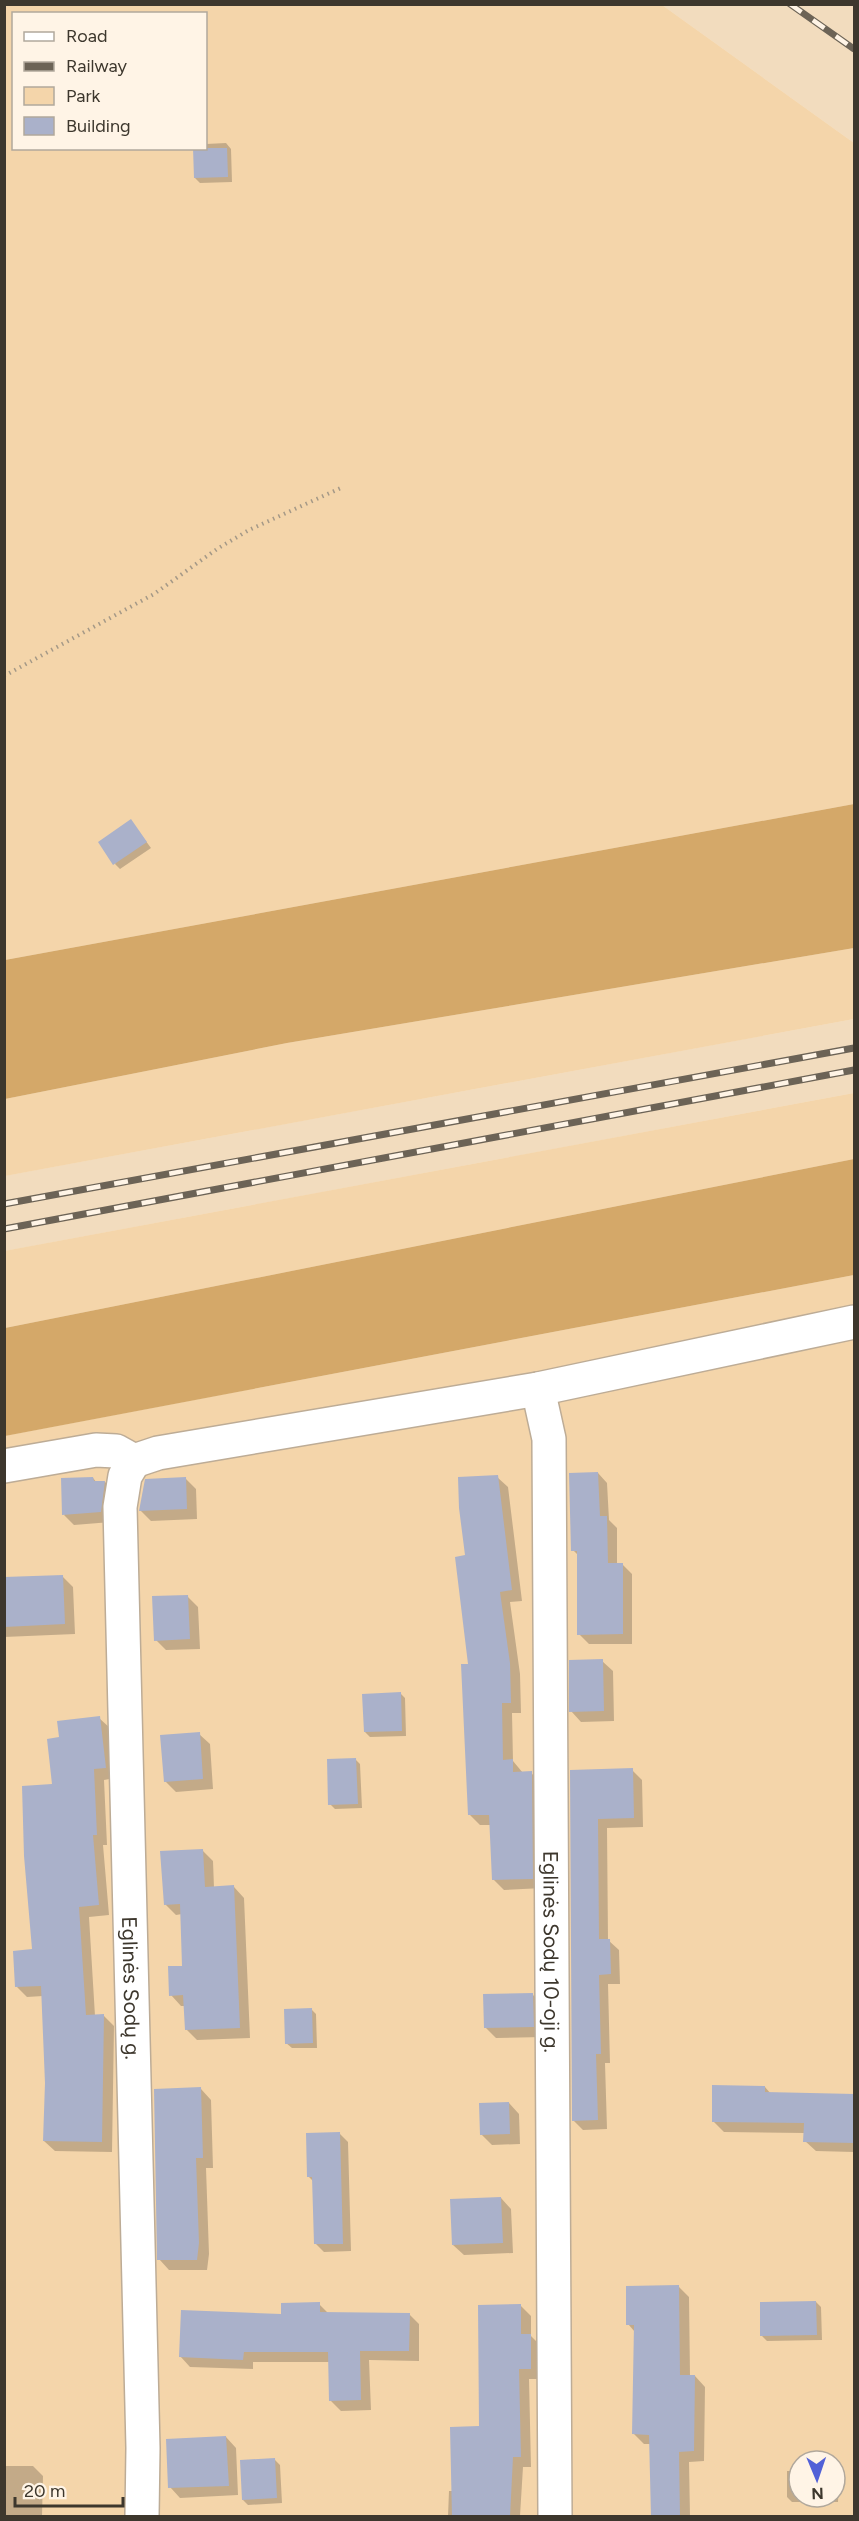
<svg xmlns="http://www.w3.org/2000/svg" width="859" height="2521" font-family="Figtree,sans-serif">
  <style>
    .built { fill: #f2dcbe }
    .green { fill: #f4d5aa; fill-rule: evenodd }
    .forest { fill: #d4a869 }
    .shadow { fill: #0003 }
    .building { fill: #aab1ca }
    .lines { fill: none; stroke-linecap: round; stroke-linejoin: round }
    .minor-casing { stroke: #bdac96; stroke-width: 36 }
    .path { stroke: #a59987; stroke-width: 4; stroke-dasharray: 1.5 4.5; stroke-linecap: butt }
    .minor { stroke: #fff; stroke-width: 33 }
    .rail-casing { stroke: #6c6356; stroke-width: 7 }
    .rail { stroke: #fff4e6; stroke-width: 4.5; stroke-dasharray: 14; stroke-linecap: butt }
    .labels { text-anchor: middle; dominant-baseline: central; stroke-width: 4.5; stroke-linejoin: round; paint-order: stroke }
    .street-label { font-size: 21px; fill: #3d372d; stroke: #fff4e6 }
  </style>
  <rect width="100%" height="100%" fill="#f7e6ce"/>
  <path class="built" d="M 662,5 L 854,5 L 854,143 Z
    M 854,1019 L 854,1093 L 5,1251 L 4,1176 Z"/>
  <path class="green" d="M 5,5 L 662,5 L 854,143 L 854,804 L 5,960 ZM 14,14 L 206,14 L 206,148 L 14,148 Z
    M 854,948 L 854,1019 L 5,1176 L 5,1099 L 287,1043 Z
    M 854,1093 L 854,1159 L 5,1328 L 4,1251 Z
    M 854,1275 L 854,2516 L 5,2516 L 4,1436 ZM 799,2461 L 835,2461 L 835,2497 L 799,2497 Z"/>
  <path class="forest" d="M 854,804 L 854,948 L 287,1043 L 5,1099 L 5,960 Z
    M 854,1159 L 854,1275 L 5,1436 L 5,1328 Z"/>
  <path class="shadow" d="M 226,143 L 231,149 L 232,182 L 200,183 L 195,178 L 206,144 Z
    M 131,821 L 151,848 L 120,869 L 115,864 Z
    M 598,1473 L 607,1483 L 609,1520 L 617,1528 L 617,1565 L 622,1564 L 632,1574 L 632,1644 L 589,1644 L 579,1634 L 579,1556 L 573,1550 Z
    M 497,1477 L 508,1487 L 522,1601 L 510,1602 L 520,1674 L 521,1713 L 512,1713 L 513,1761 L 523,1773 L 531,1773 L 542,1783 L 543,1888 L 504,1890 L 493,1879 L 491,1825 L 480,1825 L 470,1815 L 470,1665 L 466,1556 Z
    M 93,1478 L 97,1483 L 105,1482 L 115,1493 L 111,1522 L 74,1525 L 64,1515 Z
    M 185,1478 L 196,1489 L 197,1519 L 151,1521 L 140,1510 Z
    M 62,1576 L 73,1587 L 75,1634 L 4,1637 L 4,1579 Z
    M 187,1596 L 198,1607 L 200,1649 L 166,1650 L 156,1640 Z
    M 602,1661 L 613,1671 L 614,1721 L 581,1722 L 571,1711 Z
    M 400,1693 L 405,1698 L 406,1736 L 370,1737 L 365,1732 Z
    M 99,1718 L 110,1728 L 115,1778 L 104,1780 L 107,1845 L 103,1845 L 109,1915 L 89,1917 L 95,2016 L 104,2016 L 114,2026 L 112,2152 L 55,2151 L 44,2141 L 46,2083 L 43,1996 L 27,1997 L 17,1987 L 33,1951 L 61,1738 Z
    M 199,1734 L 210,1744 L 213,1789 L 176,1792 L 165,1781 Z
    M 355,1759 L 360,1764 L 362,1808 L 335,1809 L 330,1804 Z
    M 632,1770 L 642,1780 L 643,1827 L 607,1828 L 608,1940 L 619,1950 L 620,1984 L 608,1984 L 610,2063 L 605,2063 L 607,2129 L 583,2130 L 573,2120 L 571,1772 Z
    M 202,1850 L 213,1861 L 214,1888 L 234,1887 L 244,1898 L 250,2038 L 197,2040 L 186,2029 L 185,2006 L 181,2006 L 171,1995 L 184,1967 L 182,1914 L 176,1915 L 165,1904 Z
    M 533,1995 L 543,2005 L 543,2037 L 496,2038 L 485,2027 Z
    M 311,2009 L 316,2014 L 317,2048 L 292,2048 L 286,2043 Z
    M 765,2087 L 771,2094 L 854,2096 L 854,2152 L 816,2151 L 805,2141 L 805,2133 L 724,2132 L 713,2121 Z
    M 201,2089 L 211,2100 L 213,2168 L 206,2168 L 209,2254 L 207,2270 L 169,2270 L 159,2259 Z
    M 509,2103 L 519,2114 L 520,2144 L 492,2145 L 481,2134 Z
    M 340,2134 L 348,2142 L 351,2251 L 324,2252 L 315,2243 L 314,2182 L 308,2176 Z
    M 501,2198 L 511,2209 L 513,2253 L 464,2255 L 453,2245 Z
    M 679,2287 L 689,2297 L 690,2376 L 695,2376 L 705,2387 L 704,2461 L 689,2462 L 690,2516 L 652,2516 L 650,2444 L 644,2444 L 634,2434 L 635,2332 L 628,2324 Z
    M 816,2302 L 821,2307 L 822,2340 L 767,2341 L 762,2336 Z
    M 319,2304 L 328,2313 L 409,2314 L 419,2324 L 419,2361 L 369,2360 L 371,2410 L 341,2411 L 331,2401 L 330,2362 L 253,2362 L 253,2369 L 190,2367 L 180,2356 L 282,2315 Z
    M 520,2305 L 531,2316 L 531,2336 L 541,2346 L 541,2379 L 529,2379 L 531,2467 L 523,2467 L 520,2516 L 448,2516 L 449,2491 L 453,2491 L 481,2427 Z
    M 226,2437 L 236,2448 L 238,2495 L 180,2498 L 170,2487 Z
    M 275,2460 L 280,2465 L 282,2503 L 248,2505 L 243,2500 Z
    M 4,2466 L 33,2466 L 43,2476 L 42,2516 L 4,2516 Z
    M 787,2471 L 799,2471 L 799,2497 L 835,2497 L 835,2473 L 839,2477 L 838,2502 L 792,2502 L 787,2497 Z"/>
  <path class="building" d="M 193,148 L 227,148 L 228,177 L 194,178 Z
    M 131,819 L 147,842 L 113,865 L 98,842 Z
    M 598,1472 L 600,1516 L 607,1516 L 608,1563 L 623,1563 L 623,1634 L 577,1635 L 577,1551 L 571,1551 L 569,1473 Z
    M 498,1475 L 512,1590 L 500,1592 L 510,1663 L 511,1703 L 502,1703 L 503,1760 L 513,1759 L 513,1772 L 532,1771 L 533,1879 L 492,1880 L 489,1815 L 468,1815 L 461,1664 L 468,1664 L 455,1557 L 465,1555 L 459,1508 L 458,1477 Z
    M 93,1477 L 94,1481 L 105,1481 L 101,1512 L 62,1515 L 61,1478 Z
    M 186,1477 L 187,1509 L 139,1511 L 145,1479 Z
    M 63,1575 L 65,1624 L 4,1627 L 4,1577 Z
    M 188,1595 L 190,1639 L 154,1641 L 152,1596 Z
    M 603,1659 L 604,1711 L 569,1712 L 569,1660 Z
    M 401,1692 L 402,1731 L 364,1732 L 362,1694 Z
    M 100,1716 L 106,1768 L 94,1769 L 97,1835 L 93,1835 L 99,1905 L 79,1907 L 86,2015 L 104,2014 L 102,2142 L 43,2141 L 45,2083 L 41,1986 L 15,1987 L 13,1951 L 32,1949 L 24,1856 L 22,1786 L 52,1784 L 47,1739 L 59,1737 L 57,1721 Z
    M 200,1732 L 203,1779 L 164,1782 L 160,1735 Z
    M 356,1758 L 358,1804 L 328,1805 L 327,1759 Z
    M 633,1768 L 634,1818 L 598,1819 L 599,1939 L 610,1939 L 611,1974 L 599,1975 L 601,2054 L 596,2054 L 598,2120 L 572,2121 L 570,1770 Z
    M 203,1849 L 205,1887 L 234,1885 L 240,2028 L 185,2030 L 183,1995 L 169,1996 L 168,1966 L 182,1966 L 180,1904 L 164,1905 L 160,1851 Z
    M 533,1993 L 534,2027 L 484,2028 L 483,1994 Z
    M 312,2008 L 313,2043 L 285,2044 L 284,2009 Z
    M 712,2085 L 765,2086 L 765,2092 L 855,2094 L 855,2143 L 803,2142 L 804,2123 L 712,2122 Z
    M 201,2087 L 203,2158 L 196,2158 L 199,2243 L 197,2260 L 157,2260 L 154,2089 Z
    M 509,2102 L 510,2134 L 480,2135 L 479,2103 Z
    M 340,2132 L 343,2244 L 314,2244 L 312,2177 L 307,2177 L 306,2133 Z
    M 501,2197 L 503,2243 L 452,2245 L 450,2199 Z
    M 679,2285 L 680,2375 L 695,2375 L 694,2451 L 679,2452 L 680,2517 L 651,2517 L 649,2435 L 632,2434 L 634,2325 L 626,2325 L 626,2286 Z
    M 816,2301 L 817,2335 L 760,2336 L 760,2302 Z
    M 320,2302 L 320,2312 L 410,2313 L 409,2351 L 360,2351 L 361,2400 L 329,2401 L 328,2352 L 244,2352 L 243,2360 L 179,2357 L 181,2310 L 281,2314 L 281,2303 Z
    M 521,2304 L 521,2334 L 531,2334 L 531,2369 L 519,2369 L 521,2457 L 513,2457 L 510,2517 L 452,2517 L 450,2427 L 479,2426 L 478,2305 Z
    M 226,2436 L 229,2486 L 168,2488 L 166,2439 Z
    M 275,2458 L 277,2498 L 242,2500 L 240,2460 Z"/>
  <g class="lines">
    <defs>
      <g id="minor">
        <path id="s1" d="M 538,1389 L 549,1439 L 555,2516"/>
        <path id="s2" d="M 134,1461 L 125,1476 L 120,1507 L 143,2448 L 142,2516"/>
        <path d="M 4,1466 L 96,1450 L 116,1451 L 134,1461 L 158,1453 L 538,1389 L 854,1322"/>
      </g>
    </defs>
    <use href="#minor" class="minor-casing"/>
    <path class="path" d="M 4,676 L 154,594 L 217,549 L 249,530 L 343,487"/>
    <use href="#minor" class="minor"/>
    <defs>
      <path id="rail" d="M 790,4 L 854,49
        M 4,1204 L 854,1048
        M 4,1229 L 854,1070"/>
    </defs>
    <use href="#rail" class="rail-casing"/>
    <use href="#rail" class="rail"/>
  </g>
  <g class="labels">
    <g class="street-label">
      <text stroke="none"><textPath href="#s1" startOffset="564">Eglinės Sodų 10-oji g.</textPath></text>
      <text stroke="none"><textPath href="#s2" startOffset="530">Eglinės Sodų g.</textPath></text>
    </g>
  </g>
  <rect width="859" height="2521" fill="none" stroke="#3d372d" stroke-width="12"/>
  <rect x="12" y="12" width="195" height="138" fill="#fff4e6" stroke="#b1a89c" stroke-width="1.5"/>
  <rect x="24" y="32" width="30" height="9" fill="#ffffff" stroke="#b1a89c" stroke-width="1.5"/>
  <text x="66" y="42" font-size="18" fill="#3d372d">Road</text>
  <rect x="24" y="62" width="30" height="9" fill="#6c6356" stroke="#b1a89c" stroke-width="1.5"/>
  <text x="66" y="72" font-size="18" fill="#3d372d">Railway</text>
  <rect x="24" y="87" width="30" height="18" fill="#f4d5aa" stroke="#b1a89c" stroke-width="1.5"/>
  <text x="66" y="102" font-size="18" fill="#3d372d">Park</text>
  <rect x="24" y="117" width="30" height="18" fill="#aab1ca" stroke="#b1a89c" stroke-width="1.5"/>
  <text x="66" y="132" font-size="18" fill="#3d372d">Building</text>
  <g transform="translate(817 2479) rotate(178)"><circle r="28" fill="#fff4e6" stroke="#b1a89c" stroke-width="1.5"/>
  <path d="M0-4.5L10 22L0 15L-10 22Z" fill="#5261d7"/>
  <text y="-9" font-size="16" font-weight="bold" text-anchor="middle" fill="#3d372d">N</text>
  </g>
  <path d="M15 2497v9h108v-9" fill="none" stroke="#3d372d" stroke-width="3"/>
  <text x="24" y="2497" font-size="18" fill="#3d372d" stroke="#fff4e6" stroke-width="4.5" paint-order="stroke">20 m</text>
</svg>
